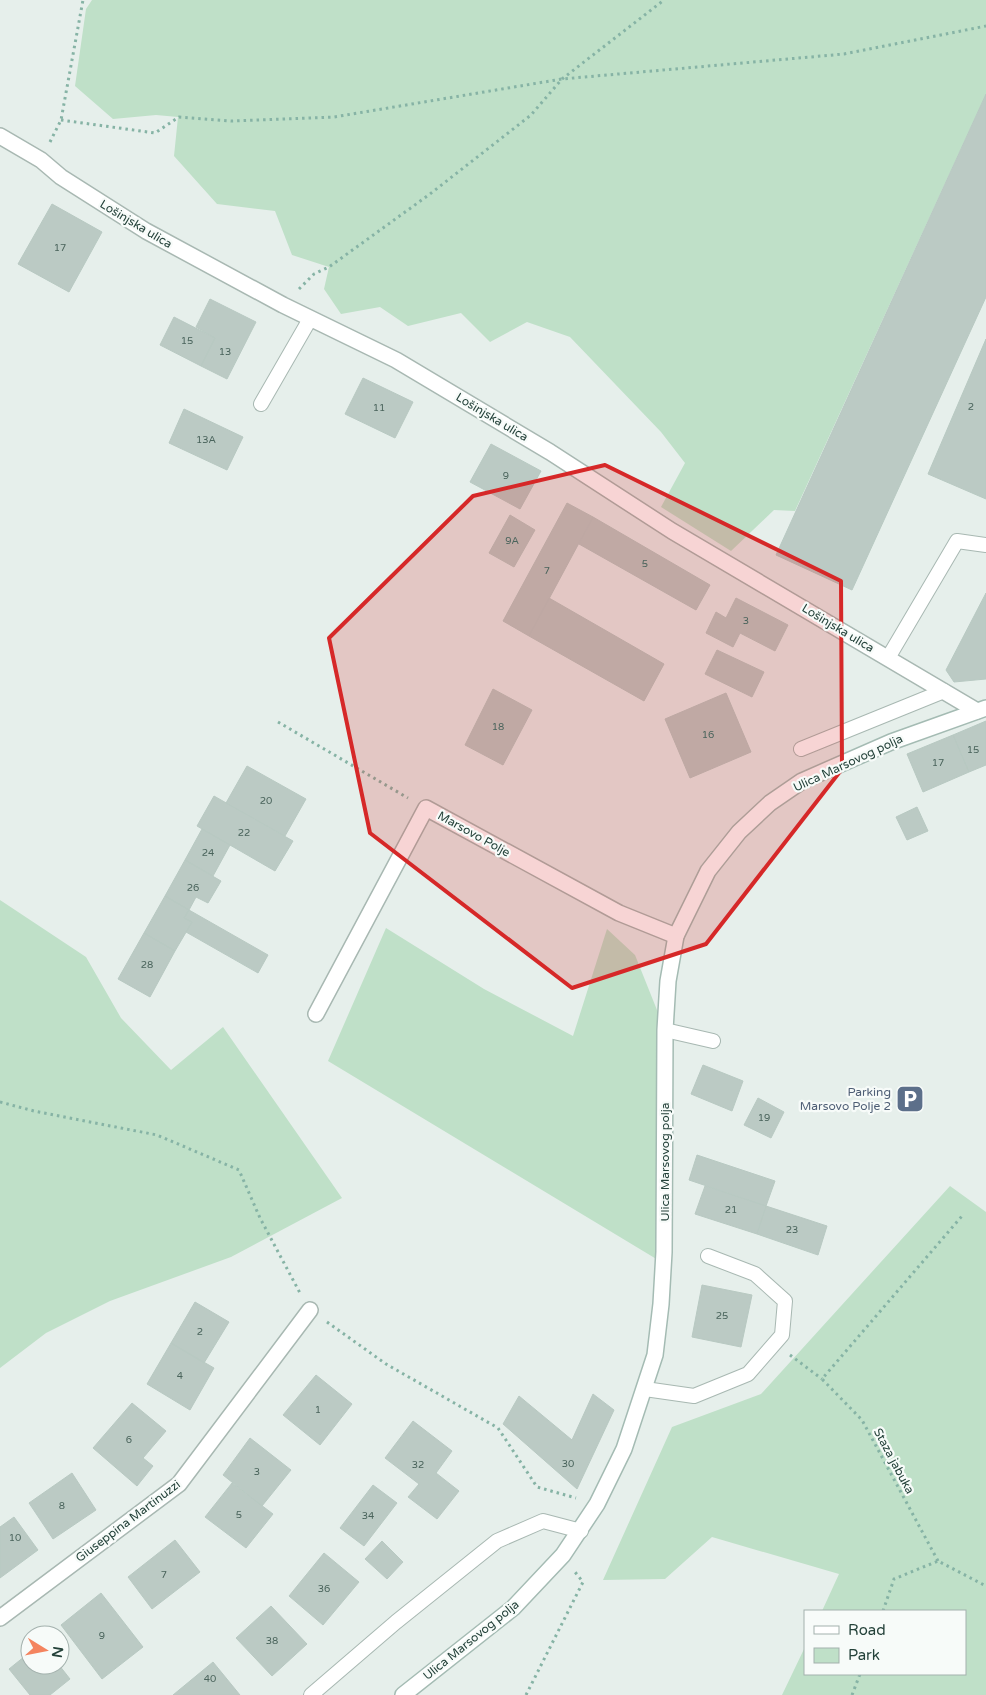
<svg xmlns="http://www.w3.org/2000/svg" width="986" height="1695" font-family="'Varela Round',sans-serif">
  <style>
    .green { fill: #bfe0c8 }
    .building { fill: #bbcac4; stroke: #b8c9c2 }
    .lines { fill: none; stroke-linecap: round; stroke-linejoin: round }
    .lane-casing { stroke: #a8b8b2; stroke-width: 16 }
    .street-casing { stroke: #a8b8b2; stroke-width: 18 }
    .secondary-casing { stroke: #a4bbb3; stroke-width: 18 }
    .path { stroke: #86b3a5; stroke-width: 3; stroke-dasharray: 2.5 4; stroke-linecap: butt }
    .lane { stroke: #fff; stroke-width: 14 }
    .street { stroke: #fff; stroke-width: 15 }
    .secondary { stroke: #fff; stroke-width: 15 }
    .marked { fill: #d62828; fill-opacity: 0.2; stroke: #d62828; stroke-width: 4; stroke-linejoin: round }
    .labels { text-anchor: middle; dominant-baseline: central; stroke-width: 4.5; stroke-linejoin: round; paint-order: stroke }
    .number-label { font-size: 10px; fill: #4a645c }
    .street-label { font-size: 12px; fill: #24423a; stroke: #f7fbf9 }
    .service-label { font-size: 12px; fill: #4e5e75; stroke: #f7fbf9; text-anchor: end }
  </style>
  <rect width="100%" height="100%" fill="#e6efeb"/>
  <path class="green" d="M 92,0 L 986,0 L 986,94 L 795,511 L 774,510 L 731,551 L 661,507 L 685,463 L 661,432 L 570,337 L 527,322 L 490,342 L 461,313 L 408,326 L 380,307 L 341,314 L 324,289 L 329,267 L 292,255 L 275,211 L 217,204 L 174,156 L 178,117 L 156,115 L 113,119 L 75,86 L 86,9 Z
    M 0,900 L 86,957 L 121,1018 L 171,1070 L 223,1027 L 342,1198 L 231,1257 L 110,1301 L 46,1333 L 0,1368 Z
    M 386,928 L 484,989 L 573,1036 L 607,929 L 635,955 L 665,1030 L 663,1263 L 328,1061 Z
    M 950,1186 L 986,1212 L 986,1695 L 782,1695 L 805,1647 L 805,1674 L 965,1674 L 965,1611 L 822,1611 L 839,1574 L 712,1537 L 665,1579 L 603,1580 L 672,1427 L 761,1394 Z"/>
  <path class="building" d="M 986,94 L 986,297 L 852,590 L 776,555 Z
    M 52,204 L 102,232 L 69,292 L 18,264 Z
    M 210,299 L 256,322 L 227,379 L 201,366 L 215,338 L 196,327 Z
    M 174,317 L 215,338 L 201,366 L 160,345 Z
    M 986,339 L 986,499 L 928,474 Z
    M 363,378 L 413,402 L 395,438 L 345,414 Z
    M 184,409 L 243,437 L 227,470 L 169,443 Z
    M 491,444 L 541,471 L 520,509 L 470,482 Z
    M 567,503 L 593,517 L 529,636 L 503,621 Z
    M 510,515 L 535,530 L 514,567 L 489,553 Z
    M 593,517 L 710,585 L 696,610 L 579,544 Z
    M 986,593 L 986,679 L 954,682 L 946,670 Z
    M 549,598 L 664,664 L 644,701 L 529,636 Z
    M 736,598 L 788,625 L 775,651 L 740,633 L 733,647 L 706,633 L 716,612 L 726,618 Z
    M 717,650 L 764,672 L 752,697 L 705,674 Z
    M 493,689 L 532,710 L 503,765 L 465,745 Z
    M 726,693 L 751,752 L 690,778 L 665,719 Z
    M 986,721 L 986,765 L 969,772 L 953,735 Z
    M 953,735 L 969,772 L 923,792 L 907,754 Z
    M 247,766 L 306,799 L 285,836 L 226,803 Z
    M 214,796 L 293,841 L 275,871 L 197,826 Z
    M 917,807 L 928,831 L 907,840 L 896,817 Z
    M 202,829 L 230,845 L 213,876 L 185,860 Z
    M 185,860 L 221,881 L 208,903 L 196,897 L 189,910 L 165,896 Z
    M 165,896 L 189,910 L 184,918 L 192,922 L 175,951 L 144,933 Z
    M 189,910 L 268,955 L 258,973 L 186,932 L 192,922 L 184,918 Z
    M 144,933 L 175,951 L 150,997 L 118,979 Z
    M 703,1065 L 743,1081 L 732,1111 L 691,1094 Z
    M 758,1098 L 784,1112 L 771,1138 L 744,1125 Z
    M 697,1155 L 775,1181 L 766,1206 L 689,1180 Z
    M 705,1186 L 766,1206 L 757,1234 L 695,1214 Z
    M 766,1206 L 827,1226 L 818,1255 L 757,1234 Z
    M 702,1285 L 752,1295 L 741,1347 L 692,1337 Z
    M 195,1302 L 229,1322 L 204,1363 L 171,1343 Z
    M 171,1343 L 214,1368 L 190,1410 L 147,1384 Z
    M 316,1375 L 352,1404 L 320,1445 L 283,1415 Z
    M 593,1394 L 614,1410 L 577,1489 L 503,1424 L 519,1396 L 572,1440 Z
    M 132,1403 L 166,1431 L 143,1458 L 153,1466 L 137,1486 L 93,1448 Z
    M 413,1421 L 452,1451 L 436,1473 L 459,1491 L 437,1519 L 408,1497 L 419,1484 L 385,1458 Z
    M 250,1438 L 291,1470 L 262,1506 L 223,1475 Z
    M 72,1473 L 96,1510 L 53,1539 L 29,1503 Z
    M 232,1483 L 273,1514 L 246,1548 L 205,1517 Z
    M 373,1485 L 397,1503 L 364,1546 L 340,1528 Z
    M 14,1517 L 38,1550 L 0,1578 L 0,1527 Z
    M 175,1540 L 200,1572 L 152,1609 L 128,1577 Z
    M 382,1541 L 403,1562 L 387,1579 L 365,1559 Z
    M 324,1553 L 359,1582 L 323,1625 L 289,1596 Z
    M 101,1593 L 143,1647 L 102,1679 L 61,1625 Z
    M 271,1606 L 307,1644 L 272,1676 L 236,1638 Z
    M 30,1652 L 30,1665 L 59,1665 L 70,1679 L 50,1695 L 30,1695 L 9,1669 Z
    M 213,1662 L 240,1695 L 173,1695 Z"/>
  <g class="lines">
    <defs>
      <path id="lane" d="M 261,404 L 310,319
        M 888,658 L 957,541 L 986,545
        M 801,749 L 944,691
        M 665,1030 L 713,1041
        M 645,1389 L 694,1396 L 748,1374 L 782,1335 L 785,1301 L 755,1274 L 708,1256
        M 311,1695 L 396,1622 L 497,1541 L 543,1521 L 581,1531"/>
      <path id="street" d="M 0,136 L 41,160 L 61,177 L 146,231 L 283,305 L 396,360 L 550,452 L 672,531 L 977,711
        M 316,1014 L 426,808 L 619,913 L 676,936
        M 0,1618 L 179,1484 L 310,1310"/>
      <path id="secondary" d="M 403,1695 L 513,1608 L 563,1555 L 597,1504 L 624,1449 L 655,1355 L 661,1304 L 664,1252 L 665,1030 L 668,981 L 676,936 L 708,871 L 739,832 L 770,803 L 802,781 L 891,742 L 986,708"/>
    </defs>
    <use href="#lane" class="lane-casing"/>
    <use href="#street" class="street-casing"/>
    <use href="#secondary" class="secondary-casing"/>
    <path class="path" d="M 61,120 L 155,133 L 179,117 L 231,121 L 334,117 L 562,79 L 844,54 L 986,26
      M 50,142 L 61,120 L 83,0
      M 299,289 L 314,274 L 329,267 L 430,194 L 531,115 L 562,79 L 664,0
      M 278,722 L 408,798
      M 0,1102 L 34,1111 L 157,1135 L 239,1170 L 260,1218 L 300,1293
      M 327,1322 L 386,1364 L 498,1428 L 537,1487 L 576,1498
      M 790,1355 L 822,1379
      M 938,1561 L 862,1420 L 822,1379 L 962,1216
      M 883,1611 L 894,1579 L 938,1561 L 986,1586
      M 526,1695 L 583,1582 L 575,1572
      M 852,1695 L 860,1674"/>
    <use href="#lane" class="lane"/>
    <use href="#street" class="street"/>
    <use href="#secondary" class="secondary"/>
  </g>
  <path class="marked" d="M 605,465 L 841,581 L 842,769 L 706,944 L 572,988 L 370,833 L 329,638 L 473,496 Z"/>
  <defs>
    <symbol id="parking-square" viewBox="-11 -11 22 22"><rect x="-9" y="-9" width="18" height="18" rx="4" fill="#5c6f8a" stroke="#f7fbf9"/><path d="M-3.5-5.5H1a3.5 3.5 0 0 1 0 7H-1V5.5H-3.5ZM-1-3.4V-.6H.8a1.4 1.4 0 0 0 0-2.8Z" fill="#fff"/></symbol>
  </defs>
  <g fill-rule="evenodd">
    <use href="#parking-square" x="894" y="1083" width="32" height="32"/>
  </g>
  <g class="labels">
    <g class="number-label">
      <text x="60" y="248">17</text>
      <text x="187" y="341">15</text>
      <text x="225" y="352">13</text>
      <text x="971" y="407">2</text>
      <text x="379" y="408">11</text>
      <text x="206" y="440">13A</text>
      <text x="506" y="476">9</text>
      <text x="512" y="541">9A</text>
      <text x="645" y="564">5</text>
      <text x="547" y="571">7</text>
      <text x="746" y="621">3</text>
      <text x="498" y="727">18</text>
      <text x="708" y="735">16</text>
      <text x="973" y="750">15</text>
      <text x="938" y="763">17</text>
      <text x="266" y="801">20</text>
      <text x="244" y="833">22</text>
      <text x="208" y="853">24</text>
      <text x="193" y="888">26</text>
      <text x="147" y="965">28</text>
      <text x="764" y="1118">19</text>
      <text x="731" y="1210">21</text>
      <text x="792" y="1230">23</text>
      <text x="722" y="1316">25</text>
      <text x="200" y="1332">2</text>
      <text x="180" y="1376">4</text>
      <text x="318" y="1410">1</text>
      <text x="129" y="1440">6</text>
      <text x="568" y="1464">30</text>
      <text x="418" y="1465">32</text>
      <text x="257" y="1472">3</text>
      <text x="62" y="1506">8</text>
      <text x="239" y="1515">5</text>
      <text x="368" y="1516">34</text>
      <text x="15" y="1538">10</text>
      <text x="164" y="1575">7</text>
      <text x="324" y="1589">36</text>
      <text x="102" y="1636">9</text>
      <text x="272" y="1641">38</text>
      <text x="210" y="1679">40</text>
    </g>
    <g class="street-label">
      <text transform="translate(136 224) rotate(31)">Lošinjska ulica</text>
      <text transform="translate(492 417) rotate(31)">Lošinjska ulica</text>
      <text transform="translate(838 628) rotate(31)">Lošinjska ulica</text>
      <text transform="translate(848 763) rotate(-25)">Ulica Marsovog polja</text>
      <text transform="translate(474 834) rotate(29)">Marsovo Polje</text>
      <text transform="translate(665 1162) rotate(-90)">Ulica Marsovog polja</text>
      <text transform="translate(894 1461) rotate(62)">Staza jabuka</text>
      <text transform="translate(128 1521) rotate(-37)">Giuseppina Martinuzzi</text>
      <text transform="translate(471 1640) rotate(-39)">Ulica Marsovog polja</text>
    </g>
    <g class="service-label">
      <text x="891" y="1092">Parking<tspan x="891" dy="14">Marsovo Polje 2</tspan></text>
    </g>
  </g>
  <rect x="804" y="1610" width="162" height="65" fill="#f7fbf9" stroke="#a3b1ad"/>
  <rect x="814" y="1626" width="25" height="8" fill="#ffffff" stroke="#a3b1ad"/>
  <text x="848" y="1635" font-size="15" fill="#24423a">Road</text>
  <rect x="814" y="1648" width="25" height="15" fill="#bfe0c8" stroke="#a3b1ad"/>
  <text x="848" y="1660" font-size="15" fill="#24423a">Park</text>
  <g transform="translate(45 1650) rotate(100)"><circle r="24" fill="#f7fbf9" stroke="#a3b1ad"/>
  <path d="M0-4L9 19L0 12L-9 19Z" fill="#f4845f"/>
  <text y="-8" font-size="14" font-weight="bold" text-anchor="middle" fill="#24423a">N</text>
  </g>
</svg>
